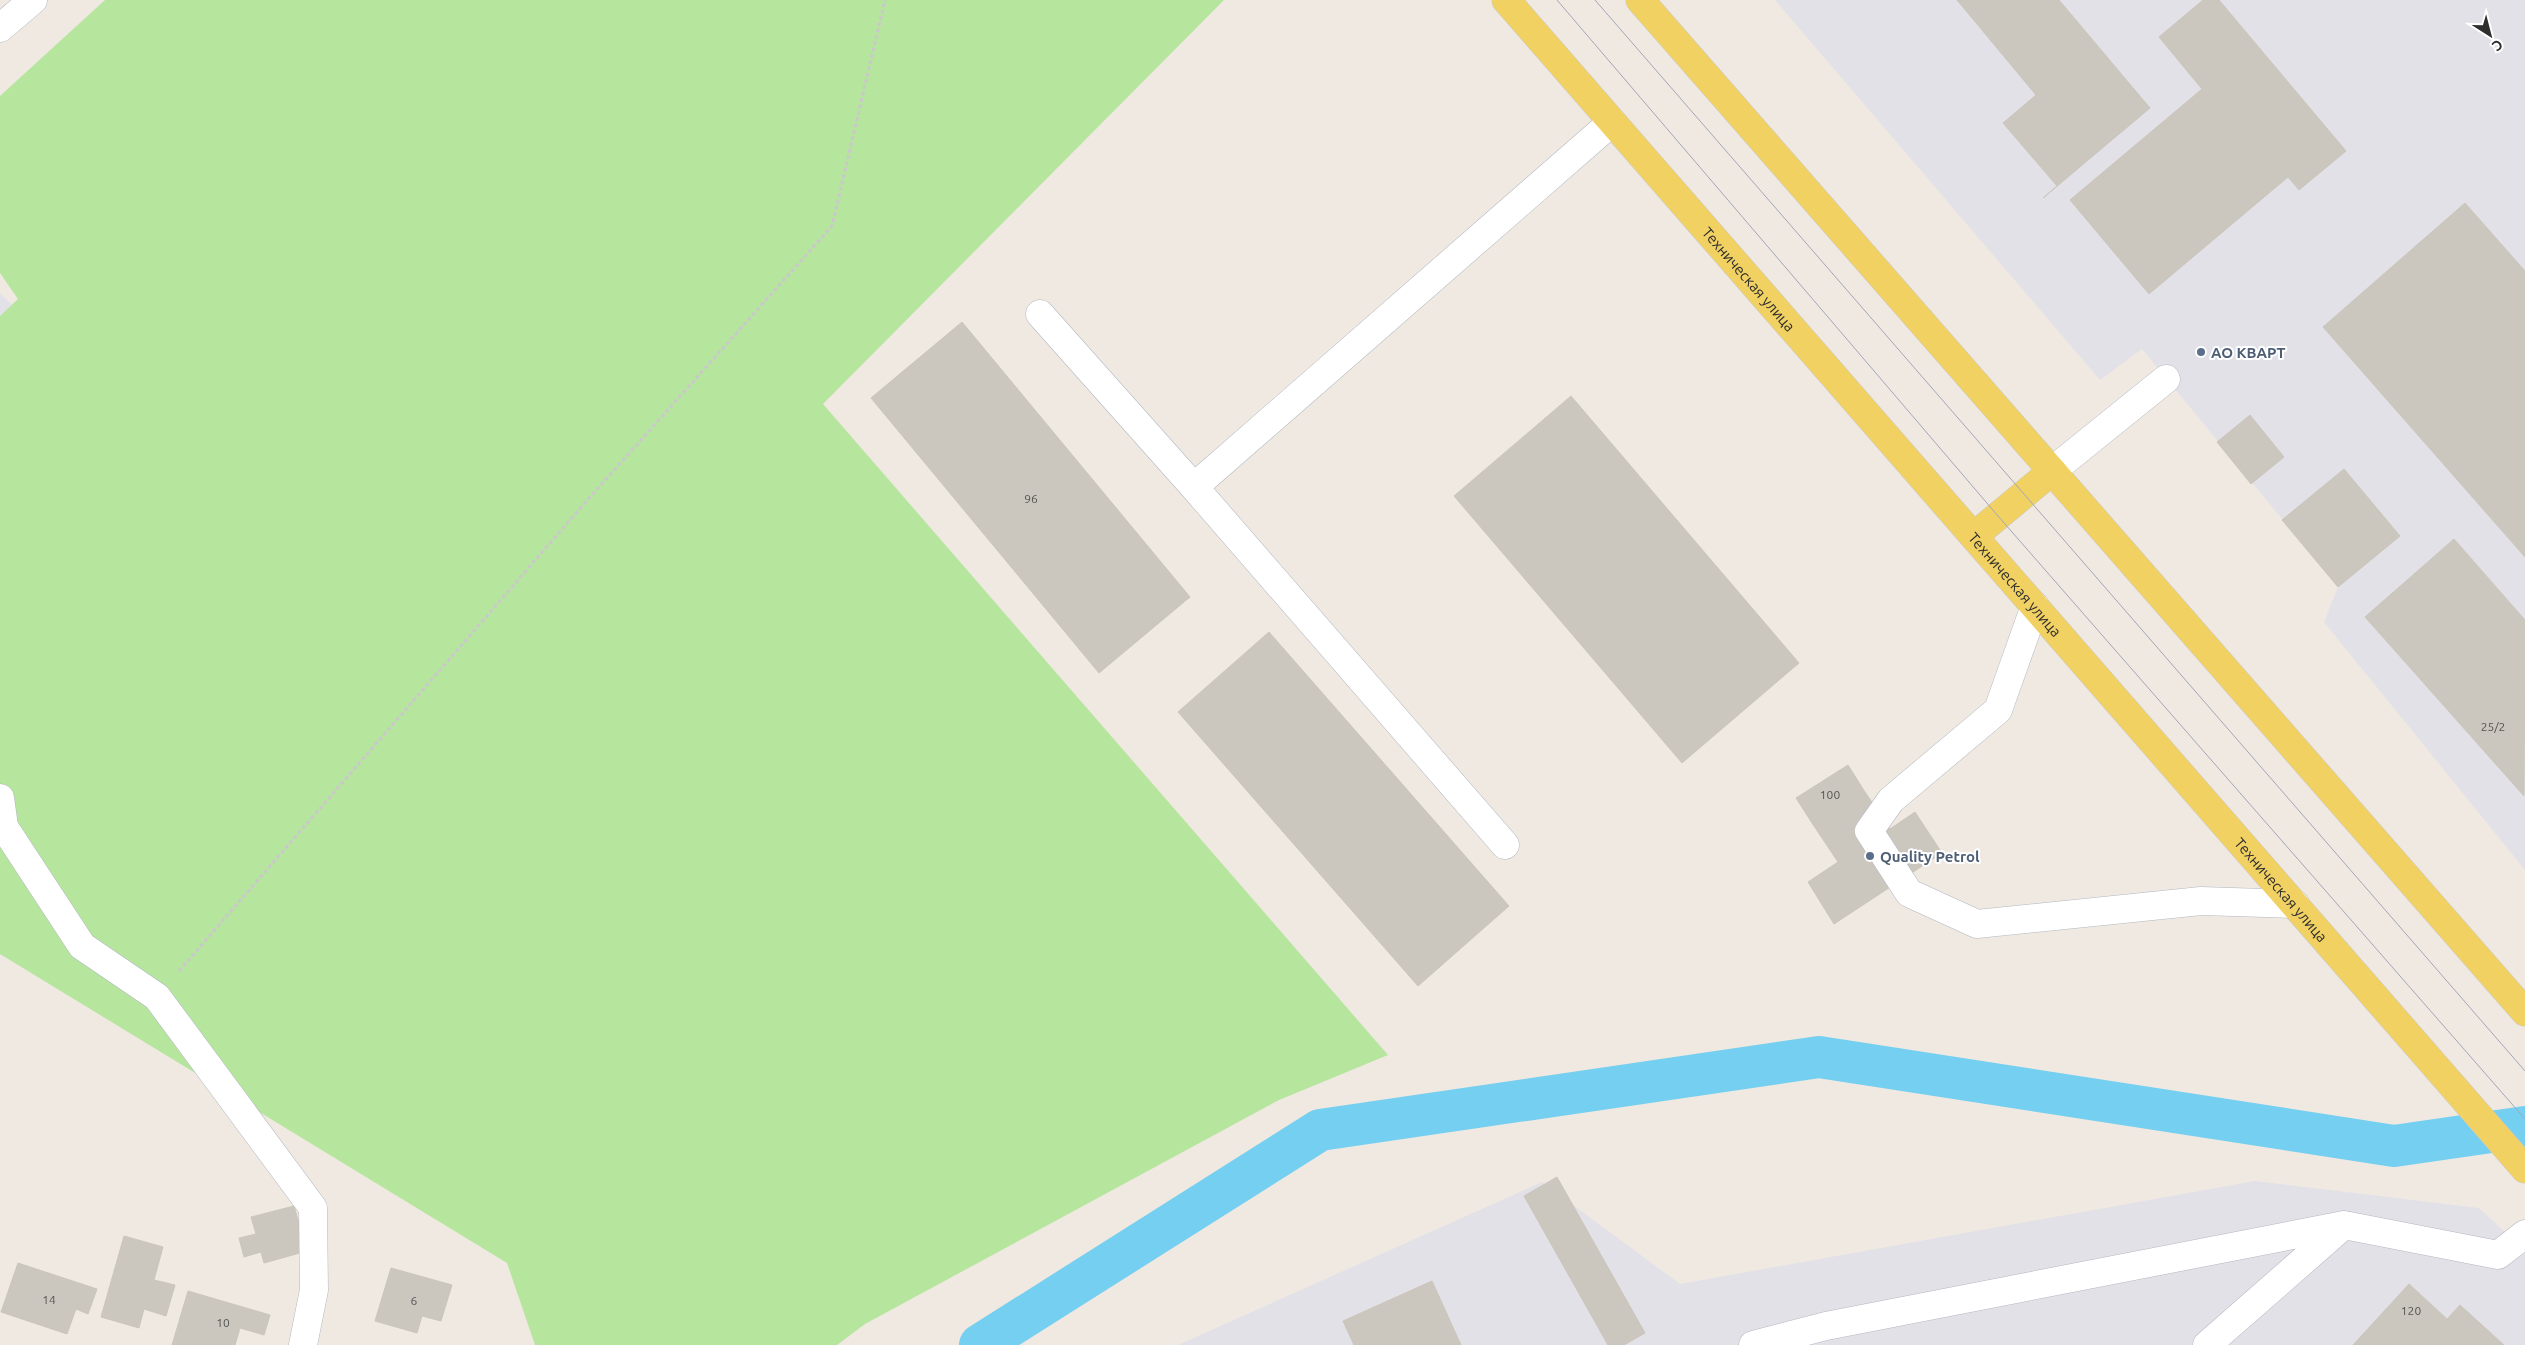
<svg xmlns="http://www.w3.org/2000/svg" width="2525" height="1345" font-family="Ubuntu,sans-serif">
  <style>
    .industrial { fill: #e3e1e8 }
    .green { fill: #b6e59e }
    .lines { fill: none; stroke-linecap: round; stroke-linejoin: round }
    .canal { stroke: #75cff0; stroke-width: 42 }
    .building { fill: #cbc7bf; stroke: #cbc5ba }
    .minor-casing { stroke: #b4b7c1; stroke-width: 29 }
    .major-casing { stroke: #c9c9c9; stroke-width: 29 }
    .path { stroke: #c9c9c9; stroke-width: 3; stroke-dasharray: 4 2.5; stroke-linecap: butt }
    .minor { stroke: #fff; stroke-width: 28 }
    .major { stroke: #f2d163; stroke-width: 28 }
    .tram { stroke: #a3a6b8; stroke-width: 1 }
    .service-dot { fill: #5c6f8a; stroke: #fff; stroke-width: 2 }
    .labels { text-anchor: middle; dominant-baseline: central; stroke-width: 4; stroke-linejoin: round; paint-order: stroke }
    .number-label { font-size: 12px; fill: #555452 }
    .street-label { font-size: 15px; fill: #2e2e2e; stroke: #fff }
    .service-label { font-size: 15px; font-weight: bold; fill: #4e5e75; stroke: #fff; text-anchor: start }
  </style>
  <rect width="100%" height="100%" fill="#efe9e1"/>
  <path class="industrial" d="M 1775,0 L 2525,0 L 2525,870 L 2324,622 L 2338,587 L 2142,349 L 2100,380 Z
    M 0,293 L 29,322 L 0,348 Z
    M 2255,1181 L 2479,1208 L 2525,1251 L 2525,1345 L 1178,1345 L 1542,1182 L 1680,1284 Z"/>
  <path class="green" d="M 105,0 L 1224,0 L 823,404 L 1388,1055 L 1279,1100 L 865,1324 L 837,1345 L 535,1345 L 507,1263 L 0,954 L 0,316 L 18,299 L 0,273 L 0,96 Z"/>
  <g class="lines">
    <path class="canal" d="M 980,1345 L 1320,1130 L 1819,1057 L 2394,1146 L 2525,1127"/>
  </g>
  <path class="building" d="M 1957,0 L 2059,0 L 2150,108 L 2043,198 L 2057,186 L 2003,123 L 2036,95 Z
    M 2203,0 L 2219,0 L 2346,151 L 2299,190 L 2288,177 L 2149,294 L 2070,200 L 2202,89 L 2159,37 Z
    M 2465,203 L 2525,271 L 2525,557 L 2323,327 Z
    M 962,322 L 1190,597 L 1099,673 L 871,398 Z
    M 1571,396 L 1799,663 L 1682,763 L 1454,496 Z
    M 2250,415 L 2284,457 L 2251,484 L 2217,442 Z
    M 2344,469 L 2400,536 L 2338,587 L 2282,520 Z
    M 2454,539 L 2525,620 L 2524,796 L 2365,617 Z
    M 1269,632 L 1509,906 L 1418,986 L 1178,712 Z
    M 1848,765 L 1863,789 L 1812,823 L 1796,798 Z
    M 1863,789 L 1890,829 L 1915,812 L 1942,853 L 1834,924 L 1808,882 L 1838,862 L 1812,823 Z
    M 1557,1177 L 1645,1333 L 1624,1345 L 1608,1345 L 1524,1196 Z
    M 294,1206 L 307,1251 L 264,1263 L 261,1252 L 244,1257 L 239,1238 L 256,1234 L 251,1217 Z
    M 124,1236 L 163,1247 L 154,1280 L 175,1285 L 166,1316 L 144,1309 L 139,1328 L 101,1317 Z
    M 18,1263 L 97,1289 L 88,1314 L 76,1309 L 67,1334 L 1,1312 Z
    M 391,1268 L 452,1285 L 441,1321 L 422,1316 L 417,1333 L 375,1321 Z
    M 1432,1281 L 1461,1345 L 1354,1345 L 1343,1321 Z
    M 2409,1284 L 2447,1319 L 2428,1340 L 2433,1345 L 2353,1345 Z
    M 188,1291 L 270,1315 L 264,1335 L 240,1328 L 235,1345 L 172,1345 Z
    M 2460,1305 L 2504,1345 L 2433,1345 L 2428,1340 Z"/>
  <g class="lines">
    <defs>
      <path id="minor" d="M 0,28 L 33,0
        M 1040,314 L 1194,487 L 1505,845
        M 2052,471 L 2166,379
        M 1194,487 L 1612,122
        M 2035,606 L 1998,710 L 1891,800 L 1869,831 L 1909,893 L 1977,924 L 2201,901 L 2295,904
        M 0,798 L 4,827 L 82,946 L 157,997 L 313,1208 L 314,1290 L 303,1345
        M 1753,1345 L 1826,1326 L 2344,1225
        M 2207,1345 L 2344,1225 L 2498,1255 L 2525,1234"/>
      <g id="major">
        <path id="s1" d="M 1506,0 L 2525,1169"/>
        <path d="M 1640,0 L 2525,1012"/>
        <path d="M 1974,536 L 2052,471"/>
      </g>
    </defs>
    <use href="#minor" class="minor-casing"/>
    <use href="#major" class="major-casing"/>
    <path class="path" d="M 179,971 L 590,497 L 832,226 L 885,0"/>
    <use href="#minor" class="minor"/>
    <use href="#major" class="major"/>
    <path class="tram" d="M 1557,0 L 1998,516 L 2525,1119
      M 1595,0 L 2525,1071"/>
  </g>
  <g class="service-dot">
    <circle cx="2201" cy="352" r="5"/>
    <circle cx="1870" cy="856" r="5"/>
  </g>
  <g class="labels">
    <g class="number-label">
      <text x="1031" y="498">96</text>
      <text x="2493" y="726">25/2</text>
      <text x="1830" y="794">100</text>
      <text x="49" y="1299">14</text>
      <text x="414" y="1300">6</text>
      <text x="2411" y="1310">120</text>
      <text x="223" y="1322">10</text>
    </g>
    <g class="street-label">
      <text stroke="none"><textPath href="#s1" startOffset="370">Техническая улица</textPath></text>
      <text stroke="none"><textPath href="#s1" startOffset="775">Техническая улица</textPath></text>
      <text stroke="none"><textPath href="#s1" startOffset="1180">Техническая улица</textPath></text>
    </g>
    <g class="service-label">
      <text x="2211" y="352">АО КВАРТ</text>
      <text x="1880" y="856">Quality Petrol</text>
    </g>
  </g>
  <g transform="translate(2490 35) rotate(144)" stroke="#ffffff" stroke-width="4" paint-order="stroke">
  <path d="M0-4L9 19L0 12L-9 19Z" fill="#2e2e2e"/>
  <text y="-8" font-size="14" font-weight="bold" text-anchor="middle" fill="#2e2e2e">С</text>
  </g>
</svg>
